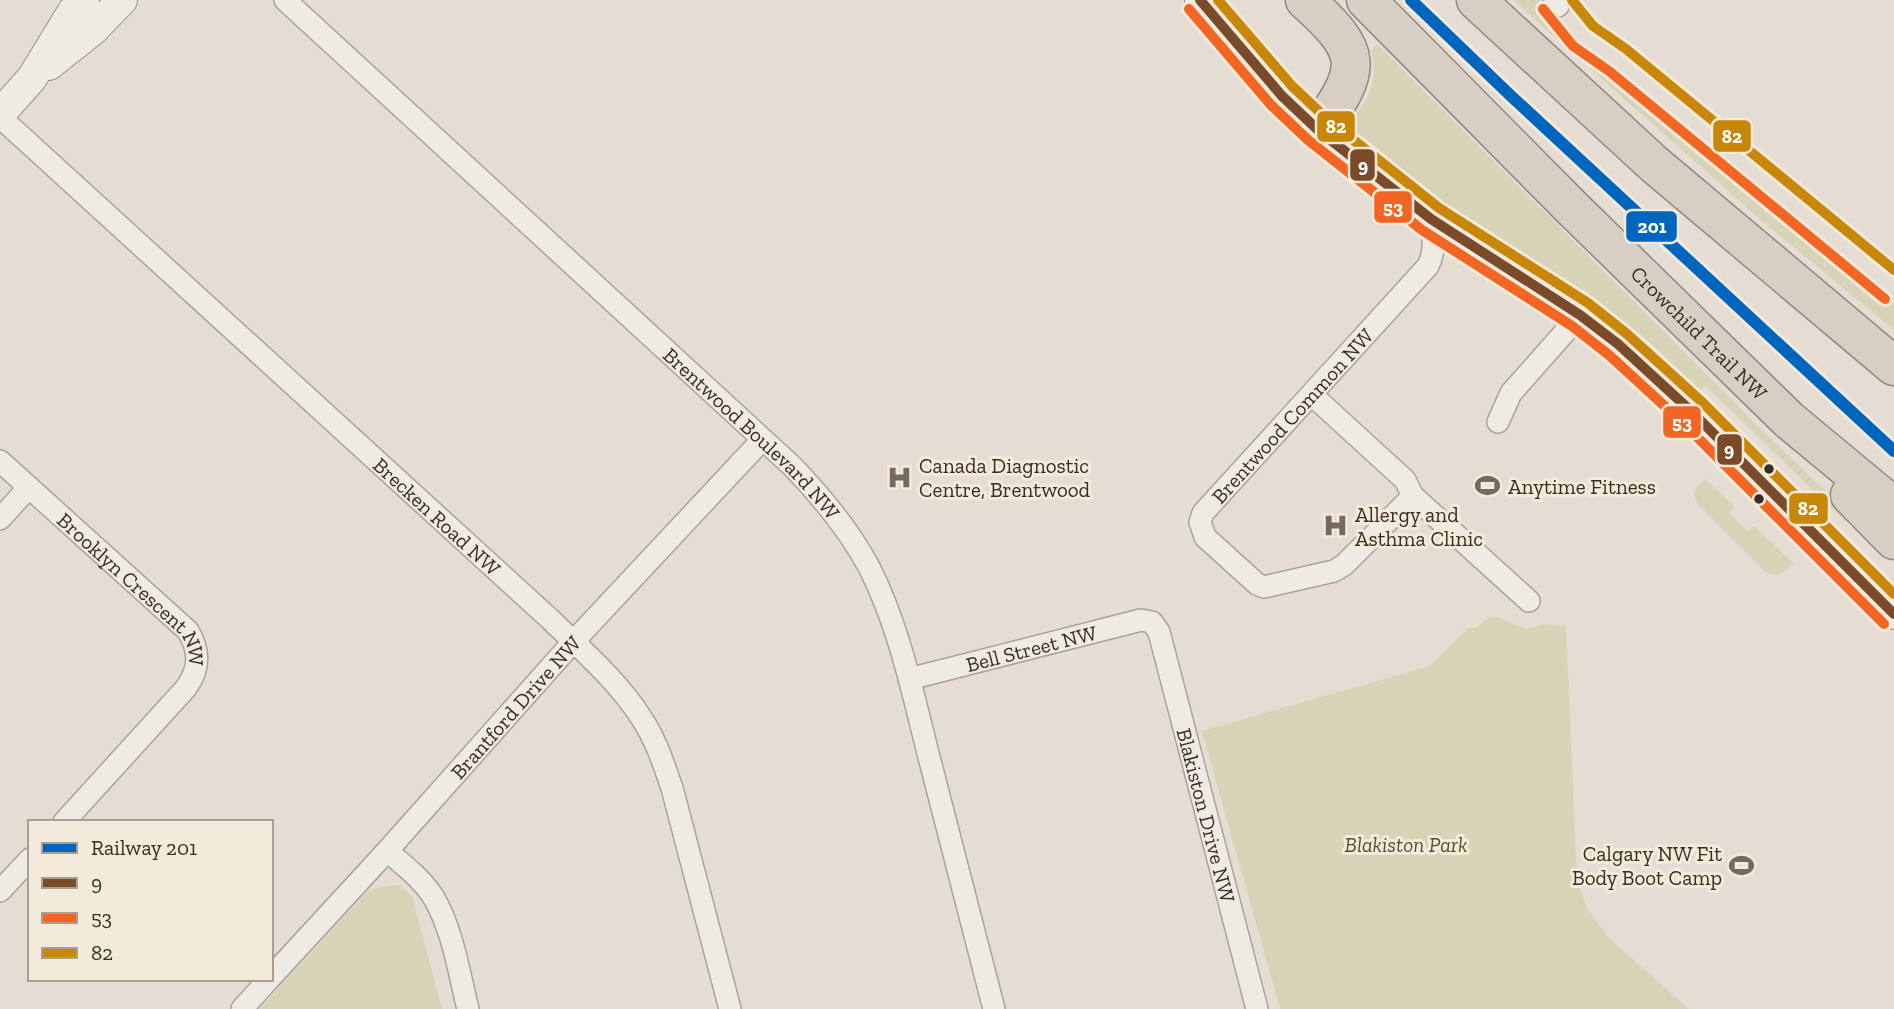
<svg xmlns="http://www.w3.org/2000/svg" width="1894" height="1009" font-family="'Zilla Slab',serif">
  <style>
    .green { fill: #d6d3b7 }
    .lines { fill: none; stroke-linecap: round; stroke-linejoin: round }
    .street-casing { stroke: #aba39b; stroke-width: 24 }
    .secondary-casing { stroke: #9a928b; stroke-width: 32 }
    .highway-casing { stroke: #918982; stroke-width: 41 }
    .street { stroke: #eeeae4; stroke-width: 21 }
    .secondary { stroke: #eeeae4; stroke-width: 30 }
    .highway { stroke: #d8cec4; stroke-width: 38 }
    .bus-1-casing { stroke: #f4eadb; stroke-width: 16 }
    .bus-2-casing { stroke: #f4eadb; stroke-width: 16 }
    .bus-3-casing { stroke: #f4eadb; stroke-width: 16 }
    .bus-1 { stroke: #7a4b2a; stroke-width: 10 }
    .bus-2 { stroke: #f26522; stroke-width: 10 }
    .bus-3 { stroke: #c88709; stroke-width: 10 }
    .rail-1-casing { stroke: #f4eadb; stroke-width: 18 }
    .rail-1 { stroke: #0065bd; stroke-width: 12 }
    .bus-dot { fill: #3a2b23; stroke: #f4eadb; stroke-width: 2.5 }
    .labels { text-anchor: middle; dominant-baseline: central; stroke-width: 6; stroke-linejoin: round; paint-order: stroke }
    .street-label { font-size: 21px; fill: #3a2b23; stroke: #f4eadb }
    .poi-label { font-size: 21px; fill: #3a2b23; stroke: #f4eadb; text-anchor: start }
    .park-label { font-size: 21px; font-style: italic; fill: #4f552b; stroke: #f4eadb }
    .line-badge { stroke: #f4eadb; stroke-width: 2.5 }
    .badge-label { font-size: 19px; text-anchor: middle; font-weight: bold; fill: #fff }
  </style>
  <rect width="100%" height="100%" fill="#e5ddd3"/>
  <path class="green" d="M 1513,0 L 1539,0 L 1556,23 L 1579,45 L 1894,305 L 1894,330 L 1762,221 Z
    M 1377,44 L 1771,439 L 1852,516 L 1846,522 L 1706,386 L 1700,390 L 1646,339 L 1588,295 L 1439,201 L 1349,130 L 1347,125 C 1368,102 1380,81 1371,50 Z
    M 1705,479 L 1735,507 L 1729,513 L 1748,531 L 1754,526 L 1794,564 L 1779,575 L 1766,573 L 1696,502 L 1694,491 Z
    M 1495,616 L 1526,629 L 1543,624 L 1566,626 L 1577,881 L 1588,910 L 1611,940 L 1689,1009 L 1280,1009 L 1202,731 L 1430,666 L 1467,628 L 1476,628 L 1489,617 Z
    M 399,885 L 412,896 L 442,1009 L 259,1009 L 370,889 Z"/>
  <g class="lines">
    <defs>
      <g id="street">
        <path id="s1" d="M 285,0 L 792,466 C 821,496 849,530 869,567 C 900,628 913,695 930,761 C 951,843 972,926 994,1009"/>
        <path d="M 1554,0 L 1558,6"/>
        <path id="s2" d="M 0,117 L 550,619 C 580,648 620,683 642,719 C 656,740 664,765 672,788 L 730,1009"/>
        <path d="M 1312,395 L 1405,480 L 1413,496 L 1529,601"/>
        <path d="M 1498,422 L 1511,393 L 1580,315"/>
        <path id="s3" d="M 0,461 L 188,631 C 200,651 200,669 186,688 L 64,822"/>
        <path id="s4" d="M 1413,496 L 1344,565 L 1334,571 L 1264,587 L 1257,584 L 1205,537 L 1200,522 L 1203,513 L 1428,266 C 1436,250 1433,236 1431,219"/>
        <path d="M 0,519 L 29,487"/>
        <path id="s5" d="M 909,679 L 1141,620 L 1152,622 L 1159,632 L 1257,1009"/>
        <path d="M 387,851 C 404,865 423,880 434,898 C 453,931 459,973 468,1009"/>
        <path d="M 0,891 L 30,859"/>
        <path id="s6" d="M 271,977 L 387,851 L 573,642 L 762,440"/>
        <path d="M 242,1009 L 269,979"/>
      </g>
      <path id="secondary" d="M 1200,0 L 1282,96 L 1318,130 L 1431,219 L 1580,315 L 1618,344 L 1692,412 L 1894,614
        M 49,65 L 93,30 L 122,0
        M 0,114 L 32,78 L 73,11 L 84,0"/>
      <g id="highway">
        <path d="M 1305,0 C 1363,52 1364,67 1318,130"/>
        <path id="s7" d="M 1366,0 L 1572,208 L 1789,420 L 1894,507"/>
        <path d="M 1476,0 L 1654,164 L 1894,366"/>
        <path d="M 1850,495 L 1894,540"/>
      </g>
    </defs>
    <use href="#street" class="street-casing"/>
    <use href="#secondary" class="secondary-casing"/>
    <use href="#highway" class="highway-casing"/>
    <use href="#street" class="street"/>
    <use href="#secondary" class="secondary"/>
    <use href="#highway" class="highway"/>
    <defs>
      <path id="bus-1" d="M 1200,0 L 1282,96 L 1318,130 L 1431,219 L 1580,315 L 1618,344 L 1692,412 L 1894,614"/>
      <path id="bus-2" d="M 1189,9 L 1271,105 L 1308,140 L 1422,230 L 1572,326 L 1609,355 L 1682,422 L 1884,624
        M 1543,9 L 1573,46 L 1609,71 L 1885,299"/>
      <path id="bus-3" d="M 1218,0 L 1292,86 L 1327,119 L 1439,208 L 1588,303 L 1627,334 L 1702,402 L 1894,594
        M 1572,0 L 1593,26 L 1626,49 L 1894,270"/>
    </defs>
    <use href="#bus-1" class="bus-1-casing"/>
    <use href="#bus-2" class="bus-2-casing"/>
    <use href="#bus-3" class="bus-3-casing"/>
    <use href="#bus-1" class="bus-1"/>
    <use href="#bus-2" class="bus-2"/>
    <use href="#bus-3" class="bus-3"/>
    <defs>
      <path id="rail-1" d="M 1411,0 L 1511,96 L 1894,451"/>
    </defs>
    <use href="#rail-1" class="rail-1-casing"/>
    <use href="#rail-1" class="rail-1"/>
  </g>
  <defs>
    <symbol id="hospital-bare" viewBox="-9 -9 18 18"><path d="M-5-5h3v3.5h4V-5h3V5h-3V1.5h-4V5h-3Z" fill="#766961" stroke="#f4eadb" stroke-width="2.5" paint-order="stroke"/></symbol>
    <symbol id="stadium-bare" viewBox="-9 -9 18 18"><path d="M0-5a6.5 5 0 1 0 0 10a6.5 5 0 1 0 0-10ZM-3.5-1.8h7v3.6h-7Z" fill="#766961" stroke="#f4eadb" stroke-width="2.5" paint-order="stroke"/></symbol>
  </defs>
  <g fill-rule="evenodd">
    <use href="#hospital-bare" x="882" y="460" width="35" height="35"/>
    <use href="#stadium-bare" x="1470" y="468" width="35" height="35"/>
    <use href="#hospital-bare" x="1318" y="508" width="35" height="35"/>
    <use href="#stadium-bare" x="1724" y="848" width="35" height="35"/>
  </g>
  <g class="bus-dot">
    <circle cx="1769" cy="469" r="6"/>
    <circle cx="1759" cy="499" r="6"/>
  </g>
  <g class="labels">
    <g class="street-label">
      <text stroke="none"><textPath href="#s7" startOffset="471">Crowchild Trail NW</textPath></text>
      <text stroke="none"><textPath href="#s4" startOffset="416">Brentwood Common NW</textPath></text>
      <text stroke="none"><textPath href="#s1" startOffset="637">Brentwood Boulevard NW</textPath></text>
      <text stroke="none"><textPath href="#s2" startOffset="592">Brecken Road NW</textPath></text>
      <text stroke="none"><textPath href="#s3" startOffset="186">Brooklyn Crescent NW</textPath></text>
      <text stroke="none"><textPath href="#s5" startOffset="126">Bell Street NW</textPath></text>
      <text stroke="none"><textPath href="#s6" startOffset="364">Brantford Drive NW</textPath></text>
      <text stroke="none"><textPath href="#s5" startOffset="452">Blakiston Drive NW</textPath></text>
    </g>
    <g class="poi-label">
      <text x="919" y="465">Canada Diagnostic<tspan x="919" dy="24">Centre, Brentwood</tspan></text>
      <text x="1508" y="486">Anytime Fitness</text>
      <text x="1355" y="514">Allergy and<tspan x="1355" dy="24">Asthma Clinic</tspan></text>
      <text x="1722" y="853" text-anchor="end">Calgary NW Fit<tspan x="1722" dy="24">Body Boot Camp</tspan></text>
    </g>
    <g class="park-label">
      <text x="1406" y="844">Blakiston Park</text>
    </g>
  </g>
  <g class="line-badge">
    <rect x="1316" y="110" width="40" height="33" rx="7" fill="#c88709"/>
    <rect x="1712" y="119" width="40" height="34" rx="7" fill="#c88709"/>
    <rect x="1349" y="148" width="27" height="34" rx="7" fill="#7a4b2a"/>
    <rect x="1373" y="190" width="40" height="34" rx="7" fill="#f26522"/>
    <rect x="1625" y="210" width="53" height="33" rx="7" fill="#0065bd"/>
    <rect x="1662" y="405" width="40" height="34" rx="7" fill="#f26522"/>
    <rect x="1716" y="433" width="27" height="33" rx="7" fill="#7a4b2a"/>
    <rect x="1788" y="492" width="41" height="33" rx="7" fill="#c88709"/>
  </g>
  <g class="badge-label">
    <text x="1336" y="133">82</text>
    <text x="1732" y="143">82</text>
    <text x="1363" y="172">9</text>
    <text x="1393" y="214">53</text>
    <text x="1652" y="233">201</text>
    <text x="1682" y="429">53</text>
    <text x="1729" y="456">9</text>
    <text x="1808" y="515">82</text>
  </g>
  <rect x="28" y="820" width="245" height="161" fill="#f4eadb" stroke="#aa9e91" stroke-width="2"/>
  <rect x="42" y="843" width="35" height="10" fill="#0065bd" stroke="#aa9e91" stroke-width="2"/>
  <text x="91" y="855" font-size="21" fill="#3a2b23">Railway 201</text>
  <rect x="42" y="878" width="35" height="10" fill="#7a4b2a" stroke="#aa9e91" stroke-width="2"/>
  <text x="91" y="890" font-size="21" fill="#3a2b23">9</text>
  <rect x="42" y="913" width="35" height="10" fill="#f26522" stroke="#aa9e91" stroke-width="2"/>
  <text x="91" y="925" font-size="21" fill="#3a2b23">53</text>
  <rect x="42" y="948" width="35" height="10" fill="#c88709" stroke="#aa9e91" stroke-width="2"/>
  <text x="91" y="960" font-size="21" fill="#3a2b23">82</text>
</svg>
